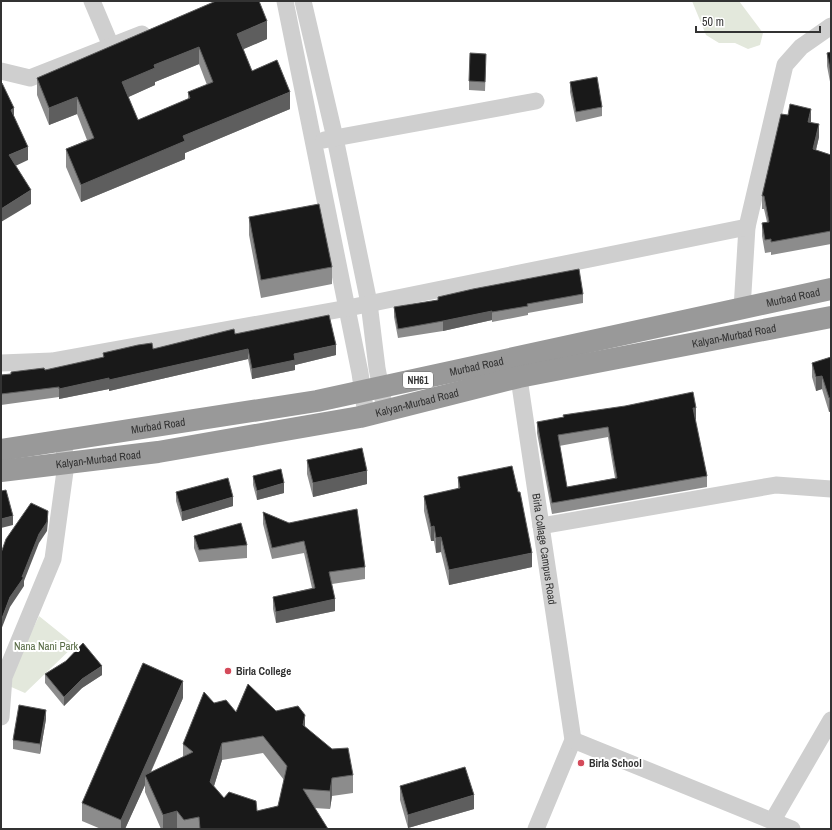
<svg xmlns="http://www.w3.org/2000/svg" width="832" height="830" font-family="'Archivo Narrow',sans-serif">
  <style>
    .green { fill: #e3e8dc }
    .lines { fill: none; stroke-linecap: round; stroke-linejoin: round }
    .minor { stroke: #cfcfcf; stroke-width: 17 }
    .highway { stroke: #999; stroke-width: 22 }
    .wall { fill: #8c8c8c; fill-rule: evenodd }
    .shaded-wall { fill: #5e5e5e }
    .building { fill: #191919; stroke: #5e5e5e; fill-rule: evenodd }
    .poi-dot { fill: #d44a5a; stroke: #fff; stroke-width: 1.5 }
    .labels { text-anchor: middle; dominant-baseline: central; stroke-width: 4; stroke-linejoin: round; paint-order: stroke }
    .shield { fill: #fff; stroke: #707070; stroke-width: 1 }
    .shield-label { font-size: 10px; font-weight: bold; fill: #323232 }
    .street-label { font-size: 11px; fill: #323232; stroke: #fff }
    .park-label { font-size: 11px; fill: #576a44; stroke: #fff }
    .poi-label { font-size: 11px; font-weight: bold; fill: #323232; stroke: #fff; text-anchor: start }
  </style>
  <rect width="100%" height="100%" fill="#fff"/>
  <path class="green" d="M 692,1 L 739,1 L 763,33 L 760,45 L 748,49 L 735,43 L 719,43 L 706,35 Z
    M 39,616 L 75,645 L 25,693 L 9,686 L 16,664 Z"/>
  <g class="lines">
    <g class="minor">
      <path d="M 92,1 L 111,46"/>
      <path d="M 285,1 L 360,373 L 366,415"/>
      <path d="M 303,1 L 335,138 L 369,303 L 377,368 L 385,410"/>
      <path d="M 1,71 L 30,78 L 142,34"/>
      <path d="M 324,140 L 536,101"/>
      <path d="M 742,309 L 747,227 L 785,65 L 801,47 L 831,26"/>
      <path d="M 1,363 L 52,361 L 348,308 L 747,227"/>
      <path id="s1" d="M 517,365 L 573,740 L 536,829"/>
      <path d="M 541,526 L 776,485 L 831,489"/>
      <path d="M 1,717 L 4,677 L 53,559 L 66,464 L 63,440"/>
      <path d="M 573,740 L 792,829"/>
      <path d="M 773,820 L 831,720"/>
    </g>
    <g class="highway">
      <path id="s2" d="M 1,450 L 317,401 L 831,289"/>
      <path id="s3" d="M 1,471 L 158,452 L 360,417 L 519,377 L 831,317"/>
    </g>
  </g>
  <path class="wall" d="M 216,1 L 267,39 L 243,49 L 252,71 L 290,109 L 185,153 L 185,159 L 81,202 L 66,167 L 66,149 L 87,140 L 77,114 L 49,125 L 37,95 L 37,78 ZM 199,64 L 207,85 L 188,92 L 188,99 L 138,120 L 128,97 L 155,85 L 155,82 Z
    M 831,52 L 831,87 L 827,66 L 827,53 Z
    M 486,63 L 485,91 L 469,90 L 469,81 Z
    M 570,82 L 602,107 L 602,116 L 576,122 L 570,92 Z
    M 811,123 L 819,137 L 816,150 L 831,155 L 831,244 L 771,255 L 771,252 L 765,253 L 762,236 L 762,223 L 767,222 L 764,209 L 762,209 L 762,196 Z
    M 249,217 L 332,267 L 332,284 L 261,298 L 249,235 Z
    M 583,294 L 583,303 L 528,313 L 528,315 L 492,322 L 492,320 L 443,331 L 398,338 L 394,317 L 394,307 L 438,300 L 438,297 Z
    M 235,334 L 336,355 L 295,365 L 295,370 L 252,379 L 248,359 L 109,391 L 109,389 L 59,399 L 59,397 L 1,405 L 1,375 L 45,370 L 103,358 L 103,353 L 153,349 Z
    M 831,357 L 831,411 L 829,412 L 822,389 L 816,391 L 812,377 L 812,363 Z
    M 695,419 L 707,476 L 707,487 L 552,514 L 537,433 L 537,422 ZM 608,437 L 615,478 L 567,487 L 559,446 Z
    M 307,460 L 367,484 L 313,497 L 307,474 Z
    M 253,476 L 284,493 L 257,500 L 253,485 Z
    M 458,477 L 532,567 L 449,585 L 441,552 L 436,553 L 434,541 L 431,541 L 424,511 L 424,496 L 458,489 Z
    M 176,492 L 233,506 L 182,521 L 176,501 Z
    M 263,512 L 365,567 L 365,579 L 332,584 L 335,611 L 276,623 L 273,609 L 273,597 L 312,588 L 304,553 L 272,559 L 263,524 Z
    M 194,536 L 247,545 L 247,558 L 199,562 L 194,548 Z
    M 45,674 L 102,675 L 82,688 L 64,706 L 45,683 Z
    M 183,698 L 151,772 L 183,757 L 183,744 L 214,703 L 236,712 L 276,711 L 305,727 L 353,775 L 353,793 L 332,796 L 330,809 L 314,808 L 328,829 L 161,829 L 145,792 L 145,785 L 125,829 L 101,829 L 82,821 L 82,803 ZM 263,753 L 284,780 L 278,806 L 257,811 L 224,798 L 214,786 L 222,760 Z
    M 46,719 L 40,754 L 13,749 L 13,740 Z
    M 831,753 L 831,765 L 830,764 L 830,755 Z
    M 400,786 L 474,809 L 408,828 L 400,800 Z"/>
  <path class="shaded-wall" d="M 267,21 L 267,39 L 237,52 L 237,34 Z
    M 199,47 L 199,64 L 155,82 L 155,85 L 122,100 L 122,82 L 154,65 Z
    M 290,92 L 290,109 L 185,153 L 185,159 L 81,202 L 81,185 L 183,136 Z
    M 77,97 L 77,114 L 49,125 L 49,108 Z
    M 14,108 L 14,122 L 11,110 Z
    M 811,109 L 811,122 L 808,135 L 808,122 Z
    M 819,124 L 819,137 L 813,162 L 813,149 Z
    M 28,147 L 28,160 L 9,169 L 9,155 Z
    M 31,190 L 31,204 L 1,222 L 1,209 Z
    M 492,311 L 492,320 L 443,331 L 443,321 Z
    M 336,345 L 336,355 L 295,365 L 295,370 L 252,379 L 252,369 L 294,354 Z
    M 248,349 L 248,359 L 109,391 L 109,380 Z
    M 822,376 L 822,389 L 816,391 L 816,377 Z
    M 109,378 L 109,389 L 59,399 L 59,389 Z
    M 829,398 L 831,398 L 831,411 L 829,412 Z
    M 693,408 L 696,408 L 696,419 L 693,419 Z
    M 367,471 L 367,484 L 313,497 L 313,483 Z
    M 284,483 L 284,493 L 257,500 L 257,491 Z
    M 233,497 L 233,506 L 182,521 L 182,512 Z
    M 48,511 L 48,521 L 47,531 L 39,543 L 24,581 L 24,586 L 10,607 L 1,630 L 1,621 L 10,597 Z
    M 13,516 L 13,525 L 1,528 L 1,519 Z
    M 434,526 L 434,541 L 431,541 L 431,527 Z
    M 441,537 L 441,552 L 436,553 L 436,538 Z
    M 532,553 L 532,567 L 449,585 L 449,570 Z
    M 335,599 L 335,611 L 276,623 L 276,612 Z
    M 102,666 L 102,675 L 82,688 L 64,706 L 64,697 L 82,679 Z
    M 183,681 L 183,698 L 147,780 L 145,775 L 145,785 L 125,829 L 121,829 L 121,820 Z
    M 46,710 L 46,719 L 40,754 L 40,744 Z
    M 305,715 L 305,733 L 303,725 Z
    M 222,743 L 222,760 L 210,799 L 210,782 Z
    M 332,778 L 332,796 L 330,809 L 330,791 Z
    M 474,795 L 474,809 L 408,828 L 408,815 Z
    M 177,811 L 177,829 L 163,829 L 163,815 Z"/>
  <path class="building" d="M 216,1 L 259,1 L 267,21 L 237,34 L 252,71 L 277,60 L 290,92 L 183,136 L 185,141 L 81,185 L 66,149 L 94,138 L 77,97 L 49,108 L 37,78 ZM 199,47 L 213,82 L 188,92 L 190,98 L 138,120 L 122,82 L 155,68 L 154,65 Z
    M 831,52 L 831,74 L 827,53 Z
    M 470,53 L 486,54 L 485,82 L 469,81 Z
    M 597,77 L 602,107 L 576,112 L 570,82 Z
    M 2,83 L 14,108 L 11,110 L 28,147 L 9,155 L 31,190 L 1,209 L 1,84 Z
    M 790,104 L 811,109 L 808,122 L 819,124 L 813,149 L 831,155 L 831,231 L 771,242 L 771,239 L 765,240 L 762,223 L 769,222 L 764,196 L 762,196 L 781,114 L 788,115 Z
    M 319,204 L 332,267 L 261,280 L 249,217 Z
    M 579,269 L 583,294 L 527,304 L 528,306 L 492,312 L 492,311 L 443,321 L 398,329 L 394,307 L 438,300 L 438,297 L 473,289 Z
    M 329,315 L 336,345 L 294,354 L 295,360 L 252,369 L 248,349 L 109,380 L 109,378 L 59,389 L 59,387 L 1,394 L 1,375 L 11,374 L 11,372 L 44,368 L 45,370 L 104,357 L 103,353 L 138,345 L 152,343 L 153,349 L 234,329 L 235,334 Z
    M 831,357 L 831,398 L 829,398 L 822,376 L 816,377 L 812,363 Z
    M 693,392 L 696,408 L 693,408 L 707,476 L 552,503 L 537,422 L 564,417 L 563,415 L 625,406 ZM 608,427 L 617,478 L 567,487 L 558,435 Z
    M 362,448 L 367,471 L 313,483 L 307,460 Z
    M 512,466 L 518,492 L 520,492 L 532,553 L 449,570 L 441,537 L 436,538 L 434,526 L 431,527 L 424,496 L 460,488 L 458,477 Z
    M 281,469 L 284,483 L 257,491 L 253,476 Z
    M 228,478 L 233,497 L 182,512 L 176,492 Z
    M 6,490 L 13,516 L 1,519 L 1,491 Z
    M 31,503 L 48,511 L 47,522 L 39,534 L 22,577 L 24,577 L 10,597 L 1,621 L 1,553 L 6,539 Z
    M 357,509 L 365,567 L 329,572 L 335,599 L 276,612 L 273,597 L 315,588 L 304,541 L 272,548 L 263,512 L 289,523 Z
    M 241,523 L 247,545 L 199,550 L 194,536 Z
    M 83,643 L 102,666 L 82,679 L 64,697 L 45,674 L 66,661 Z
    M 143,663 L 183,681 L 121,820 L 82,803 Z
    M 248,684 L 276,711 L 298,706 L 305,715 L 303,725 L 332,749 L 348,748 L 353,775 L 332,778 L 330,791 L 303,789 L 328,829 L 200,829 L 199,817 L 184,820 L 177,811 L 163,815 L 145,775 L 193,752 L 183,744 L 204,692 L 214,703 L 226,700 L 236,712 ZM 263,736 L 287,766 L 278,806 L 257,811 L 256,801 L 229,792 L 224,798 L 210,782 L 222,743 Z
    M 19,705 L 46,710 L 40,744 L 13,740 Z
    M 465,767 L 474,795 L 408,815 L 400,786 Z"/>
  <g class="poi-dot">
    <circle cx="228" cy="671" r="4"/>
    <circle cx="581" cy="763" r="4"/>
  </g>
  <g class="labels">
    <rect class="shield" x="403" y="372" width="30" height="16" rx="3"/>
    <g class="shield-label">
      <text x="418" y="380">NH61</text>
    </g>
    <g class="street-label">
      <text stroke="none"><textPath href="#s2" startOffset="807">Murbad Road</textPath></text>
      <text stroke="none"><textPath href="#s3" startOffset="746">Kalyan-Murbad Road</textPath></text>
      <text stroke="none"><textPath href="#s2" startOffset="483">Murbad Road</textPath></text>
      <text stroke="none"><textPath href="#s3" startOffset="422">Kalyan-Murbad Road</textPath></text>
      <text stroke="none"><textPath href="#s2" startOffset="159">Murbad Road</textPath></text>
      <text stroke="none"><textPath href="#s3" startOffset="98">Kalyan-Murbad Road</textPath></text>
      <text stroke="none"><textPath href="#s1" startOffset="186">Birla Collage Campus Road</textPath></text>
    </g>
    <g class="park-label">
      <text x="46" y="646">Nana Nani Park</text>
    </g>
    <g class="poi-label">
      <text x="236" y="671">Birla College</text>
      <text x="589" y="763">Birla School</text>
    </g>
  </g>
  <rect width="832" height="830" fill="none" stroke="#323232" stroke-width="4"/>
  <path d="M696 26v6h124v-6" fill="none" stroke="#323232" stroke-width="2"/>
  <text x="702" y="26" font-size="12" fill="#323232" stroke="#ffffff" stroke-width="3" paint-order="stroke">50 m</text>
</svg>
